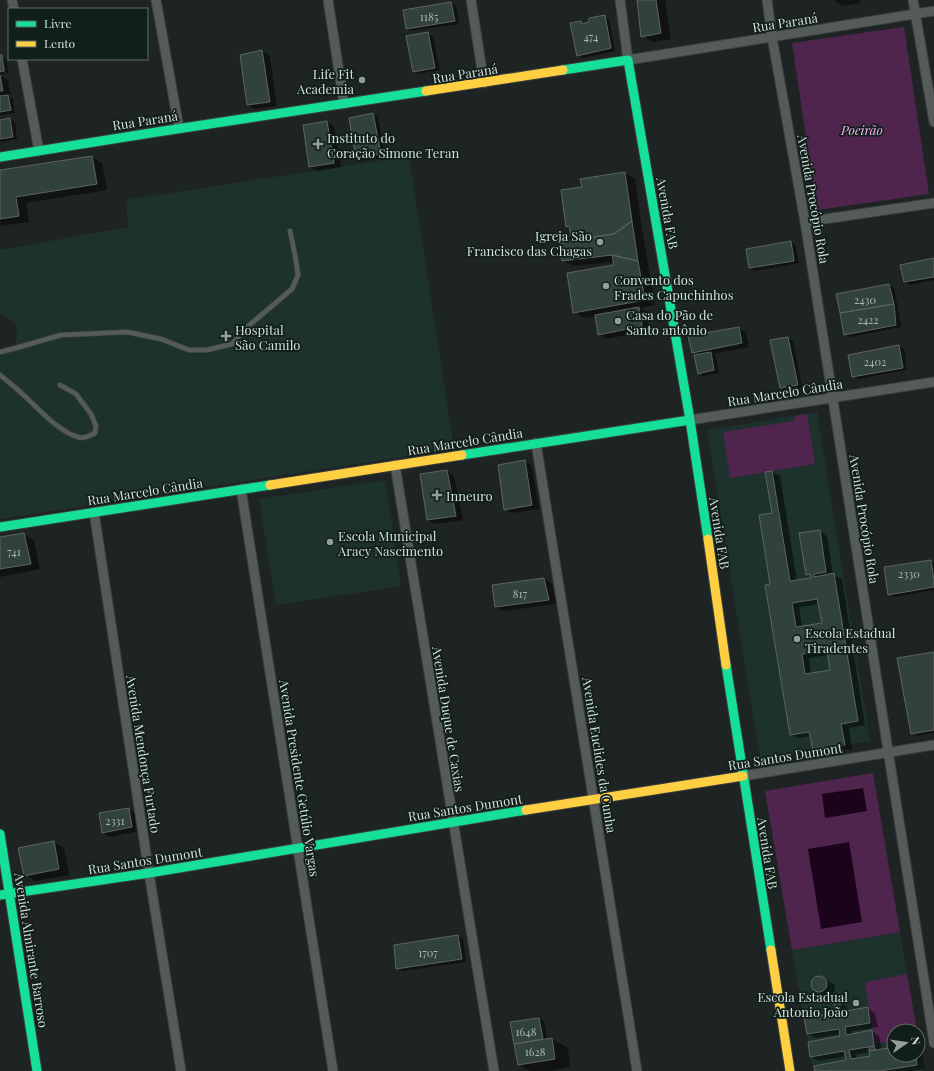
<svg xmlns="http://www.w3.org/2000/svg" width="934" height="1071" font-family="'Playfair Display',serif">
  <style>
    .built { fill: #1d322c }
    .green { fill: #4f254e }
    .water { fill: #1c031c }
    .shadow { fill: #0007; fill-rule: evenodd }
    .building { fill: #31413d; stroke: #5f6463; fill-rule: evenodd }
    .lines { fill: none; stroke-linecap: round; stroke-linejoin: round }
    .lane-casing { stroke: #393f3d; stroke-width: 6 }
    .street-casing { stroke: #393f3d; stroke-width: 11 }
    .fast-casing { stroke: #393f3d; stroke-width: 11 }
    .slow-casing { stroke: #393f3d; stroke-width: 11 }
    .lane { stroke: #555b59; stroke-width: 4.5 }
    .street { stroke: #555b59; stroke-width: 9 }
    .fast { stroke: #16e098; stroke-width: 9 }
    .slow { stroke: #ffcf43; stroke-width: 9 }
    .poi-dot { fill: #959e9b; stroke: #111f1b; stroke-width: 1.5 }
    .labels { text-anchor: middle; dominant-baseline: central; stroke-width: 3.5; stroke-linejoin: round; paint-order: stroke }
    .number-label { font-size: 11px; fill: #acb8b4 }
    .street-label { font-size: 13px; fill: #d5dfdb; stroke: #111f1b }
    .poi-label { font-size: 13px; fill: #d5dfdb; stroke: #111f1b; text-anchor: start }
    .park-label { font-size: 13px; font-style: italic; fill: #f9aff4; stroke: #111f1b }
  </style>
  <rect width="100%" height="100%" fill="#1e2423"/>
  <path class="built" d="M 409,156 L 454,449 L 0,519 L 0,349 L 16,347 L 17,325 L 0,313 L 0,250 L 128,227 L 126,200 Z
    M 817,412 L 870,741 L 760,759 L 707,430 Z
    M 385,480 L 401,586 L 276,605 L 259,499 Z
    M 900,932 L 917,1031 L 894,1031 L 894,1055 L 918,1055 L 918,1039 L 924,1071 L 813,1071 L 792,950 Z"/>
  <path class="green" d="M 904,27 L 929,194 L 817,210 L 792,43 Z
    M 807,414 L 815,464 L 730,478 L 723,432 L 795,421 L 794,416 Z
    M 873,773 L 900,932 L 792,950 L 765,791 Z
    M 907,974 L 917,1031 L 894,1031 L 894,1041 L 875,1044 L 865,982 Z"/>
  <path class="water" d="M 863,788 L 867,811 L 825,818 L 822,794 Z
    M 849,842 L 862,922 L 821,929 L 808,849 Z"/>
  <path class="shadow" d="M 638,0 L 665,0 L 671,39 L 653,42 L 642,36 Z
    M 835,0 L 860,0 L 860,3 L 843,6 L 836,2 Z
    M 451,3 L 456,6 L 459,24 L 411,31 L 406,28 Z
    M 604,16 L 609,19 L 615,51 L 583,58 L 578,55 L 581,22 L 585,24 Z
    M 428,34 L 433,36 L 440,70 L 418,74 L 413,71 Z
    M 262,51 L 270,56 L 277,106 L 255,109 L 248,105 Z
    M 0,56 L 1,56 L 6,59 L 9,73 L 6,74 L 3,58 L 1,58 L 4,74 L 0,75 Z
    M 0,76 L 8,80 L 10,95 L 7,95 L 13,99 L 15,113 L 2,115 L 0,114 Z
    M 373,114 L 378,117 L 385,157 L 362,161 L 357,159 Z
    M 10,120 L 15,122 L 17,139 L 0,142 L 0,121 Z
    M 327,122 L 334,126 L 341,167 L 318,171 L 310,167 L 304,126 Z
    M 92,157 L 102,163 L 107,190 L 26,203 L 29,222 L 0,226 L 0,171 Z
    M 625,173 L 635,179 L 642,228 L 655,305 L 640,308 L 646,312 L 649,330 L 607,339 L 599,335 L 596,316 L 584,318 L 574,312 L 615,266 L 614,262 L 573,266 L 563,260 L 573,241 L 571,229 L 567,227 L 562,191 L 583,188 Z
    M 790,242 L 795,245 L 799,263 L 755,271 L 750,268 Z
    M 934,259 L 934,280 L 910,285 L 905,282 L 902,265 Z
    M 889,285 L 894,288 L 898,308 L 901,327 L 850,337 L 845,335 Z
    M 739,328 L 746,333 L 749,347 L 713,354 L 716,356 L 719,373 L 703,376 L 698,374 L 698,356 L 693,352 Z
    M 788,338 L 793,341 L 802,387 L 786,391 L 781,388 L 771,341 Z
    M 899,346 L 904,349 L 907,370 L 858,379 L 853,376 Z
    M 524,461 L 532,466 L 539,509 L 512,513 L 505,509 Z
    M 447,471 L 454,476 L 463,520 L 436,524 L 428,520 Z
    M 772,472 L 780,476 L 797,581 L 812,579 L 812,577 L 807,574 L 819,531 L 827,536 L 833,575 L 842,579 L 865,725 L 849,728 L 852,749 L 821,754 L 813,750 L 811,736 L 798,738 L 790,734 L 772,585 L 773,514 ZM 819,604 L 823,623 L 802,627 L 799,607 ZM 828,655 L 831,671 L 811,674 L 809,658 Z
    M 23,534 L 34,540 L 40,569 L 0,577 L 0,538 Z
    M 930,561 L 934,563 L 934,590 L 894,597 L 889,594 Z
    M 544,579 L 552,584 L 556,604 L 504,611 L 496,607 Z
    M 934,653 L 934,733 L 917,736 L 912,734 Z
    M 128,809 L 136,814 L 139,831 L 110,837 L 103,833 Z
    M 53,842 L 64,848 L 69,875 L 35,881 L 25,875 Z
    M 458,936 L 463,939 L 466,962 L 402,971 L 397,968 Z
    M 820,976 L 834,984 L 835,990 L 832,995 L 825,996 L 813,988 L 812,982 L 815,978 Z
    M 839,1003 L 847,1007 L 848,1012 L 867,1008 L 875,1013 L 878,1027 L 852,1031 L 853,1035 L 872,1031 L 879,1036 L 882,1050 L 894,1048 L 894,1055 L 918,1055 L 918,1047 L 921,1049 L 925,1069 L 911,1071 L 816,1071 L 847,1061 L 846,1056 L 819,1061 L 811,1057 L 841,1037 L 841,1034 L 816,1038 L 808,1034 L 806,1019 L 836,1014 ZM 870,1052 L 871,1057 L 857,1059 L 856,1054 Z
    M 539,1019 L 544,1021 L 547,1040 L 552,1039 L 568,1048 L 570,1067 L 549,1071 L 530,1071 L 519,1065 L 515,1043 Z"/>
  <path class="building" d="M 637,0 L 656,0 L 661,33 L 641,37 Z
    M 451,2 L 455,21 L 406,29 L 403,10 Z
    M 605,15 L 611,48 L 577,56 L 570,23 L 581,21 L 582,24 L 589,22 L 589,18 Z
    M 428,32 L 435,68 L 413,72 L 406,36 Z
    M 262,50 L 270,102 L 247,105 L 240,55 Z
    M 0,55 L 2,55 L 4,71 L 0,72 Z
    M 0,75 L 3,91 L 0,91 Z
    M 8,95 L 11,110 L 0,112 L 0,96 Z
    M 373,113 L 381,154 L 356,159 L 349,118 Z
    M 10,118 L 13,137 L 0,139 L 0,120 Z
    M 327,121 L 334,163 L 309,167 L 303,125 Z
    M 92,156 L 97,184 L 16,197 L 19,216 L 0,219 L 0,170 Z
    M 625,172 L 632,221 L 614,234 L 572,240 L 569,226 L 566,227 L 561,190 L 582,187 L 580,179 Z
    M 632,221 L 638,261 L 612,255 L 562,261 L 559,244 L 572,240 L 614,234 Z
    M 791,241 L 794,261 L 749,268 L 746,249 Z
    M 612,255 L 638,261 L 645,300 L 573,313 L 567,273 L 614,265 Z
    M 934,258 L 934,277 L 904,282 L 900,265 Z
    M 889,284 L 894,304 L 840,313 L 836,294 Z
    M 894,304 L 896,325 L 844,335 L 840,313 Z
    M 639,307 L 642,326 L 598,335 L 595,315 Z
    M 739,327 L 742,343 L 692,353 L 688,336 Z
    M 788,337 L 798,385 L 780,388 L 770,340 Z
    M 899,345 L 903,368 L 852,377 L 848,355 Z
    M 711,352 L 714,370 L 698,374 L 694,355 Z
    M 525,460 L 532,505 L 504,510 L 498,465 Z
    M 447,470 L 456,516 L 427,520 L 420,474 Z
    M 772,471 L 790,581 L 811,578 L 810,574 L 806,575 L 799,533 L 820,530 L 826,572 L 814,574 L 814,577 L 834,573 L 858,721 L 841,724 L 845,745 L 813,750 L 809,732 L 790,735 L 765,585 L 770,584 L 759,515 L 772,513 L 765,472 ZM 817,599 L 822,623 L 796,627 L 792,603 ZM 827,650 L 830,670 L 805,674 L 802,654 Z
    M 24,533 L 31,564 L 0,569 L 0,537 Z
    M 931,560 L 934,580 L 934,587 L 888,595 L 884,567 Z
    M 544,578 L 549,600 L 495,607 L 492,585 Z
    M 934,652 L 934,730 L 911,734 L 897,658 Z
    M 129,808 L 132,827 L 102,833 L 99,813 Z
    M 54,841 L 59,869 L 24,876 L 18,848 Z
    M 458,935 L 462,959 L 396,969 L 394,945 Z
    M811 984a8 8 0 1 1 16 0a8 8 0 1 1-16 0Z
    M 840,1002 L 841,1012 L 868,1007 L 870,1023 L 845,1027 L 846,1035 L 872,1030 L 874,1046 L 849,1050 L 851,1059 L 870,1056 L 869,1051 L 894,1047 L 894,1055 L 916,1055 L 917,1065 L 880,1071 L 815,1071 L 814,1066 L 846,1060 L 844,1051 L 810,1057 L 808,1042 L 840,1036 L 839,1029 L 807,1034 L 804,1018 L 835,1013 L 834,1003 Z
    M 539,1018 L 543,1039 L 514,1044 L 510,1022 Z
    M 552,1038 L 555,1059 L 518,1065 L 514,1044 Z
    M 874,1046 L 875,1050 L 869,1051 L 869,1047 Z"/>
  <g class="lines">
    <defs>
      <path id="lane" d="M 0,352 L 16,348 L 61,335 L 127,332 L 161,339 L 189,350 L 207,350 L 232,344 L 246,328 L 292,289 L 298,275 L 295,255 L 290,231
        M 0,375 C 10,383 21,392 31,402 C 42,413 62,433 78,437 C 84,439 89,436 95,433 L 96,426 L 91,414 L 76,394 L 60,385"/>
      <path id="street" d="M 12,0 L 14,9
        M 156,0 L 179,128
        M 328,0 L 344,104
        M 471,0 L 484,83
        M 620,0 L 628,60 L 934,11
        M 767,0 L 772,37 L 805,222 L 934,1043
        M 913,0 L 934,122
        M 22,59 L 39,151
        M 805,222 L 934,203
        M 690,420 L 934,382
        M 536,443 L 637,1071
        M 395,465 L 494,1071
        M 241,489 L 333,1071
        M 94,512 L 149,873 L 181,1071
        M 743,776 L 934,745"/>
      <path id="fast" d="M 563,70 L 628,60 L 690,420 L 708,539
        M 0,157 L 157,132 L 426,91
        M 462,455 L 690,420
        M 0,527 L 270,485
        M 726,665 L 771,950
        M 0,834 L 37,1071
        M 0,895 L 149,873 L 526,810"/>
      <path id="slow" d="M 426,91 L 563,70
        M 270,485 L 462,455
        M 708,539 L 726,665
        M 526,810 L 743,776
        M 771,950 L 790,1071"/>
    </defs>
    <use href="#lane" class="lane-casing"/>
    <use href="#street" class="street-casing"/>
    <use href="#fast" class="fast-casing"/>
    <use href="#slow" class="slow-casing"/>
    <use href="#lane" class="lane"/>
    <use href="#street" class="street"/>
    <use href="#fast" class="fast"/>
    <use href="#slow" class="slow"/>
  </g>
  <g class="poi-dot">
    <circle cx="362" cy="80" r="4"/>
    <path d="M316 138h4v4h4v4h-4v4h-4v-4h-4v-4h4z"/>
    <circle cx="600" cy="242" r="4"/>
    <circle cx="606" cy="286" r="4"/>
    <circle cx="618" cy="321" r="4"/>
    <path d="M224 330h4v4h4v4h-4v4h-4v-4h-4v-4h4z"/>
    <path d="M435 489h4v4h4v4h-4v4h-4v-4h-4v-4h4z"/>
    <circle cx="330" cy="542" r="4"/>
    <circle cx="797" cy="639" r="4"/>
    <circle cx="856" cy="1003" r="4"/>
  </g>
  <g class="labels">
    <g class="number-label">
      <text x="429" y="16">1185</text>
      <text x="591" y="36">474</text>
      <text x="865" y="299">2430</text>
      <text x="868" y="319">2422</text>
      <text x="875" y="361">2402</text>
      <text x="14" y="551">741</text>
      <text x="909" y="573">2330</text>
      <text x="520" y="593">817</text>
      <text x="115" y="820">2331</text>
      <text x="428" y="952">1707</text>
      <text x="526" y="1031">1648</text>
      <text x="535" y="1051">1628</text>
    </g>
    <g class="street-label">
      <text transform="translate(785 22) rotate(-9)">Rua Paraná</text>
      <text transform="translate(465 73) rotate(-9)">Rua Paraná</text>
      <text transform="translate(145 120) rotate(-9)">Rua Paraná</text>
      <text transform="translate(814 199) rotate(80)">Avenida Procópio Rola</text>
      <text transform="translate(668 213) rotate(80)">Avenida FAB</text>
      <text transform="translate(785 392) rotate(-9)">Rua Marcelo Cândia</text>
      <text transform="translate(465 441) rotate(-9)">Rua Marcelo Cândia</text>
      <text transform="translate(145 491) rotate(-9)">Rua Marcelo Cândia</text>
      <text transform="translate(865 519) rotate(81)">Avenida Procópio Rola</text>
      <text transform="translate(720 533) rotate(81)">Avenida FAB</text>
      <text transform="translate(449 719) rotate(81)">Avenida Duque de Caxias</text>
      <text transform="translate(144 754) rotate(81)">Avenida Mendonça Furtado</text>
      <text transform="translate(600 755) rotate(81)">Avenida Euclides da Cunha</text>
      <text transform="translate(785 756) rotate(-9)">Rua Santos Dumont</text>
      <text transform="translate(300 778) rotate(81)">Avenida Presidente Getúlio Vargas</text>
      <text transform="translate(465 807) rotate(-9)">Rua Santos Dumont</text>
      <text transform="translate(768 853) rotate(81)">Avenida FAB</text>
      <text transform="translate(145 860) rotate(-9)">Rua Santos Dumont</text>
      <text transform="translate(32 950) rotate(81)">Avenida Almirante Barroso</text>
    </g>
    <g class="poi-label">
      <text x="354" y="73" text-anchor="end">Life Fit<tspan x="354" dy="15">Academia</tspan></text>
      <text x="327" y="137">Instituto do<tspan x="327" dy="15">Coração Simone Teran</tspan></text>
      <text x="592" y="235" text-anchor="end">Igreja São<tspan x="592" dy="15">Francisco das Chagas</tspan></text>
      <text x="614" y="279">Convento dos<tspan x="614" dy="15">Frades Capuchinhos</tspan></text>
      <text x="626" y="314">Casa do Pão de<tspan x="626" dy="15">Santo antônio</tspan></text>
      <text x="235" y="329">Hospital<tspan x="235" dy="15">São Camilo</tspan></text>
      <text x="446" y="495">Inneuro</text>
      <text x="338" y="535">Escola Municipal<tspan x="338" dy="15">Aracy Nascimento</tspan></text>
      <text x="805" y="632">Escola Estadual<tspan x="805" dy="15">Tiradentes</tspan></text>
      <text x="848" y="996" text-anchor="end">Escola Estadual<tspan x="848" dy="15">Antonio João</tspan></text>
    </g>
    <g class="park-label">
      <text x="862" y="129">Poeirão</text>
    </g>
  </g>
  <rect x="8" y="8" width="140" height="52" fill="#111f1b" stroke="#5f6c68"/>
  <rect x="16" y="21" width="20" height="6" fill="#16e098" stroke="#5f6c68"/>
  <text x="44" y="28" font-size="12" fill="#d5dfdb">Livre</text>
  <rect x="16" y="41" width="20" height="6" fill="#ffcf43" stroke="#5f6c68"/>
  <text x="44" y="48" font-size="12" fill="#d5dfdb">Lento</text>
  <g transform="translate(906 1043) rotate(77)"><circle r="19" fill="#111f1b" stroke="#5f6c68"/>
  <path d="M0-3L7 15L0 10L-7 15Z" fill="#959e9b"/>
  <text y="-6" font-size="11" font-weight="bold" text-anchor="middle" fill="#d5dfdb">N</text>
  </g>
</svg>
